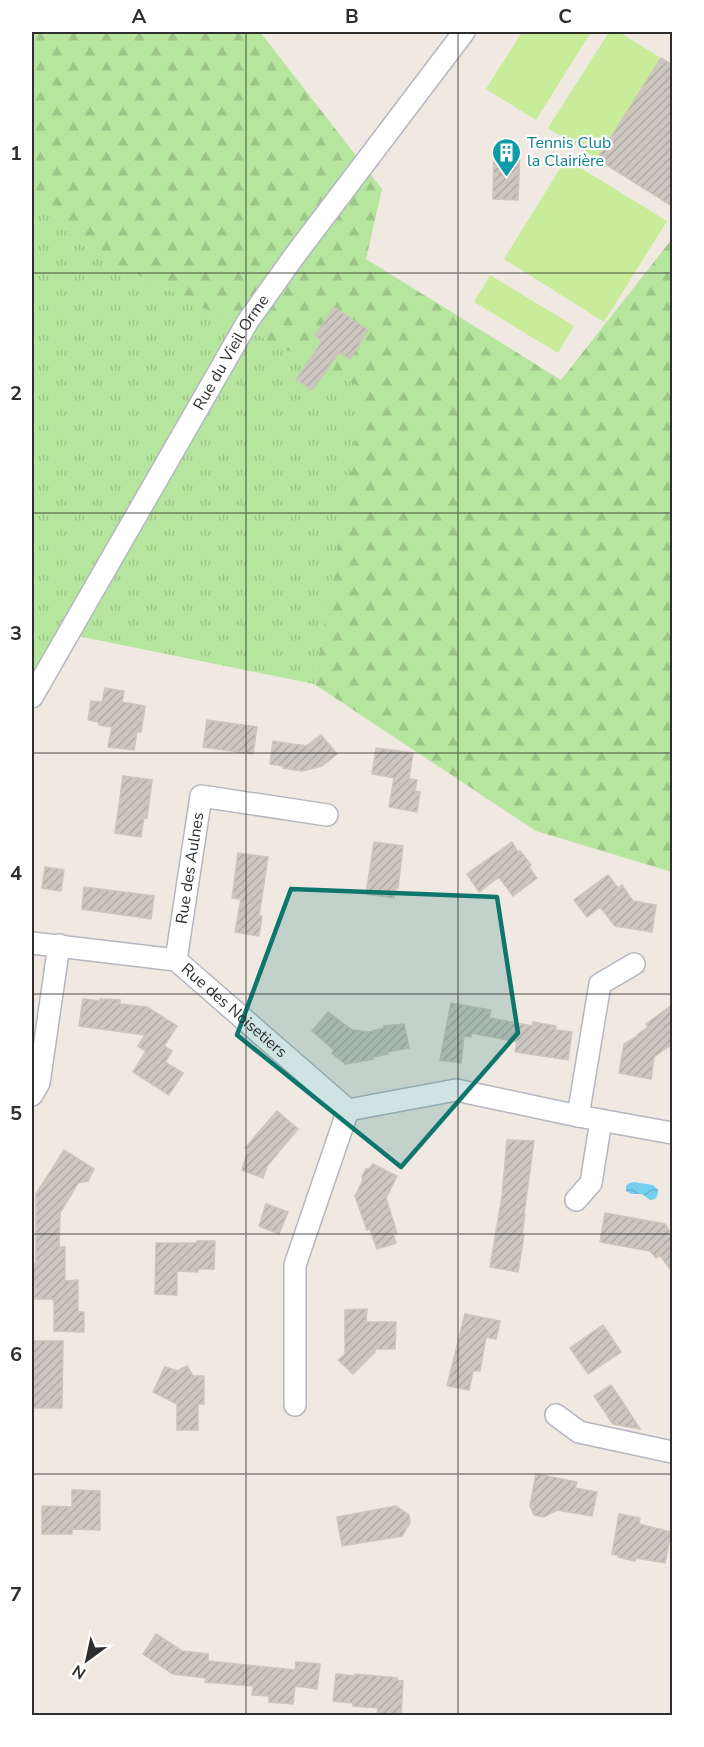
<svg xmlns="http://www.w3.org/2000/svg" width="704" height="1747" font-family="'Nunito Sans',sans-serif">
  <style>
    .grass { fill: url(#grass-tufts) }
    .forest { fill: url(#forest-firs) }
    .pitch { fill: #c9ec9a }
    .water { fill: url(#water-waves) }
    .building { fill: url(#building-hatch); stroke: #cbc5ba; stroke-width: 1.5 }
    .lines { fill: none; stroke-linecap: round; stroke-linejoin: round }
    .minor-casing { stroke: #b4b7c1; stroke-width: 24 }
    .minor { stroke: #fff; stroke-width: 21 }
    .marked { fill: #0f766e; fill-opacity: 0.2; stroke: #0f766e; stroke-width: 4.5; stroke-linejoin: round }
    .grid { fill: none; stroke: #2e2e2e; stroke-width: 1.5; stroke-opacity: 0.55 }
    .labels { text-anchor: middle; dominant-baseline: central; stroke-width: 4.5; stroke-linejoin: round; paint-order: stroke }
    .culture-label { font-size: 16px; fill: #0d838f; stroke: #fff; text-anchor: start }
    .street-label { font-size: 16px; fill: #2e2e2e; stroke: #fff }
    .neatline { fill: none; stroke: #2e2e2e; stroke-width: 2 }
    .grid-label { font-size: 20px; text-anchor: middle; font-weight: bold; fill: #2e2e2e }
  </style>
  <defs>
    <pattern id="grass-tufts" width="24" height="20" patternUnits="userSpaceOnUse" patternTransform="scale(1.5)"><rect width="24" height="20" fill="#b6e59e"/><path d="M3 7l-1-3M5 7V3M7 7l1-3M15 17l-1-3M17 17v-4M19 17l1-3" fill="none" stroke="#9dc588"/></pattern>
    <pattern id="forest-firs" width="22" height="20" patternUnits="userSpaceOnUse" patternTransform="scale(1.5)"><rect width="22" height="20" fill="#b6e59e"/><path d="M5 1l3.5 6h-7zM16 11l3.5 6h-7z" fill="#9dc588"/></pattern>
    <pattern id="water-waves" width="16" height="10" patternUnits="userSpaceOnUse" patternTransform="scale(1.5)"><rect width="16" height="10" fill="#75cff0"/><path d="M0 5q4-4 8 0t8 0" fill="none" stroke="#66b2ce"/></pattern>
    <pattern id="building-hatch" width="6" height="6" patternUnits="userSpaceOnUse" patternTransform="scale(1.5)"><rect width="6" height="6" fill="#cbc7bf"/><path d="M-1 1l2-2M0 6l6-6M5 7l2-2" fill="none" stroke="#afaba4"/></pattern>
  </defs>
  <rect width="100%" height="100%" fill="#efe9e1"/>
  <path class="grass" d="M 32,194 L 87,249 L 365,388 L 314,684 L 63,633 L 32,688 Z"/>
  <path class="forest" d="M 32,32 L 260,32 L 382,189 L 366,259 L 561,380 L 672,239 L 672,872 L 536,831 L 314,684 L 364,389 L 87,249 L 32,194 Z"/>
  <path class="pitch" d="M 522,32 L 591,32 L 536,120 L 486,89 Z
    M 609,32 L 619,32 L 661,58 L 597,159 L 548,128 Z
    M 566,159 L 667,221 L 604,322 L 504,259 Z
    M 490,275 L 574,326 L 558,353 L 474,302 Z"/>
  <path class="water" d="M 634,1182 L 653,1185 L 658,1190 C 658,1196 656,1200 650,1200 L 642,1194 L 631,1194 L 626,1191 L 626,1186 L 629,1183 Z"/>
  <path class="building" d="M 661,58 L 672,65 L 672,206 L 597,159 Z
    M 494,149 L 520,150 L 518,200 L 493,199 Z
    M 334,307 L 368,330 L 350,359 L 339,352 L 312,390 L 296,380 L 322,341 L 315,336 Z
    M 105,688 L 124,691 L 122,702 L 145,706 L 141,732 L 137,732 L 134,750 L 108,747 L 112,727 L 99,725 L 99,722 L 88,720 L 91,701 L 102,702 Z
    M 207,720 L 257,727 L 253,754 L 203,747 Z
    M 321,735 L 337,754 L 322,766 L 302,771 L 283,768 L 283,766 L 270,764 L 273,741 L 306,746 Z
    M 376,748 L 413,753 L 409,779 L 417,780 L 415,791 L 420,792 L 417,812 L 389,807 L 394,778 L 395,778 L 372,774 Z
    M 123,776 L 152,780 L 147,818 L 144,817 L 141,837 L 115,833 Z
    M 374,842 L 403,846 L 398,888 L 396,888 L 394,898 L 366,894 Z
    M 512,842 L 518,852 L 520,851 L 531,865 L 529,867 L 537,878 L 513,896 L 499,877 L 479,892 L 467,874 Z
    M 238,853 L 268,857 L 259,916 L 262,916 L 259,936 L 235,932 L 241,899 L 232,898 Z
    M 45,867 L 64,870 L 61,891 L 42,888 Z
    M 608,875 L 618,888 L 622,885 L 633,901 L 656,905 L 652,932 L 615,926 L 600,907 L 587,917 L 574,900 Z
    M 84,887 L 154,896 L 151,919 L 82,909 Z
    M 83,999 L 100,1001 L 100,999 L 120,1000 L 120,1004 L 147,1007 L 177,1026 L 164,1046 L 172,1051 L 165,1062 L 183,1073 L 169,1095 L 133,1072 L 146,1051 L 138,1046 L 145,1035 L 79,1026 Z
    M 451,1003 L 491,1010 L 489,1018 L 533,1026 L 533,1022 L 556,1026 L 555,1030 L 572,1032 L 568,1060 L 515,1052 L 517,1042 L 472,1033 L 471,1037 L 464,1036 L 461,1063 L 440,1060 Z
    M 672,1005 L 672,1044 L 654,1057 L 651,1079 L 619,1073 L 624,1044 L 638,1036 L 637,1035 L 648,1027 L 646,1024 Z
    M 328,1012 L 352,1030 L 369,1032 L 384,1028 L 384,1026 L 404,1024 L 409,1048 L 387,1052 L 388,1054 L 373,1057 L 373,1059 L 345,1064 L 332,1053 L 334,1050 L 312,1031 Z
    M 277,1111 L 298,1129 L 267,1166 L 263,1178 L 242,1170 L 248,1150 L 245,1148 Z
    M 507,1140 L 534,1141 L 524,1214 L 525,1214 L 522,1235 L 524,1235 L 518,1272 L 490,1267 L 502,1196 Z
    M 64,1150 L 94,1169 L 88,1181 L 78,1183 L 60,1213 L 59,1247 L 65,1247 L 65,1281 L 78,1280 L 78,1312 L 84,1312 L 84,1332 L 54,1331 L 54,1299 L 35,1299 L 35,1280 L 32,1280 L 32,1264 L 36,1264 L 36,1194 Z
    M 373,1164 L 397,1176 L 386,1198 L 397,1233 L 393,1234 L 396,1243 L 377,1249 L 370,1229 L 367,1230 L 355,1196 L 363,1180 L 362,1176 L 366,1169 L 370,1168 Z
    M 266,1204 L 288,1212 L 279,1234 L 259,1226 Z
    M 605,1213 L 665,1224 L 672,1235 L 672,1272 L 660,1255 L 656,1258 L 650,1251 L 600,1242 Z
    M 197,1241 L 215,1241 L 214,1269 L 198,1269 L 198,1272 L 177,1271 L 177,1295 L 155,1294 L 156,1243 L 197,1243 Z
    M 367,1309 L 366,1322 L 396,1322 L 395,1349 L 375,1349 L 375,1352 L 353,1374 L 338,1360 L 345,1354 L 345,1310 Z
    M 465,1314 L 500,1321 L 496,1339 L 486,1337 L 480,1371 L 473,1371 L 469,1390 L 447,1386 Z
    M 603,1325 L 621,1352 L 588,1374 L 570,1348 Z
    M 32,1341 L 63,1341 L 62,1408 L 32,1408 Z
    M 187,1366 L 193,1376 L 204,1376 L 204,1404 L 198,1404 L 198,1430 L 177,1430 L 177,1404 L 153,1392 L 165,1367 L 177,1371 Z
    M 611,1385 L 620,1398 L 640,1429 L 613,1424 L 594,1396 Z
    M 536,1474 L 577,1482 L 575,1488 L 597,1492 L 592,1516 L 557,1510 L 544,1517 L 534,1515 L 530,1506 Z
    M 72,1490 L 100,1491 L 100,1530 L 72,1529 L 72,1534 L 42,1534 L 42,1506 L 72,1507 Z
    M 396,1506 L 409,1515 L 410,1523 L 402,1536 L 342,1546 L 337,1517 Z
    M 619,1514 L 640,1518 L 639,1524 L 671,1532 L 665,1563 L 636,1558 L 635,1561 L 618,1557 L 619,1555 L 612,1554 Z
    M 156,1634 L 182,1651 L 208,1654 L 208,1661 L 295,1670 L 296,1662 L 320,1664 L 317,1689 L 295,1686 L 293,1704 L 269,1702 L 269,1696 L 252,1695 L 253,1686 L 205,1682 L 206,1678 L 173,1674 L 143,1654 Z
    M 336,1674 L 355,1676 L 355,1674 L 397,1678 L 397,1680 L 403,1681 L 401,1716 L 377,1714 L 378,1708 L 353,1706 L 353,1703 L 333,1701 Z"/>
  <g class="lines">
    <defs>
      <g id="minor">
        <path id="s1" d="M 32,697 L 248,321 L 298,251 L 464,32"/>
        <path id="s2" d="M 32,943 L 176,960 L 348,1110 L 456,1090 L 578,1116 L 672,1133"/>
        <path id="s3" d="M 176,960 L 201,796 L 327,815"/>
        <path d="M 32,1095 L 39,1083 L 59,945"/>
        <path d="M 578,1116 L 600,984 L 634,964"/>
        <path d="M 576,1200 L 591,1183 L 601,1120"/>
        <path d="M 295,1405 L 295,1265 L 348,1110"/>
        <path d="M 556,1415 L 579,1432 L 672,1452"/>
      </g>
    </defs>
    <use href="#minor" class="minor-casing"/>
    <use href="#minor" class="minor"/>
  </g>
  <path class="marked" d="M 291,889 L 497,897 L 518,1033 L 401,1167 L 237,1035 Z"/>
  <path class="grid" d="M 246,32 L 246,1716M 458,32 L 458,1716M 32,273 L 672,273M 32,513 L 672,513M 32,753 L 672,753M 32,994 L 672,994M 32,1234 L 672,1234M 32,1474 L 672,1474"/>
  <defs>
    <symbol id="building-pin" viewBox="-11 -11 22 30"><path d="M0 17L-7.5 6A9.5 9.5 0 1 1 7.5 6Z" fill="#0f9aa8" stroke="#fff"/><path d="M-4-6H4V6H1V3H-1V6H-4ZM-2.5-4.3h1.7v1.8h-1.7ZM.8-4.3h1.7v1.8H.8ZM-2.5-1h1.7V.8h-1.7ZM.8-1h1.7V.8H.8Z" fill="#fff"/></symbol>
  </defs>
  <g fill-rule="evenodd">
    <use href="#building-pin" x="490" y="136" width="33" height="45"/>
  </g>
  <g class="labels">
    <g class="culture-label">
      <text x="527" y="143">Tennis Club<tspan x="527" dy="18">la Clairière</tspan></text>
    </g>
    <g class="street-label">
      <text stroke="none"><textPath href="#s1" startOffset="398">Rue du Vieil Orme</textPath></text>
      <text stroke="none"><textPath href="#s3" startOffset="93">Rue des Aulnes</textPath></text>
      <text stroke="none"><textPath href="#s2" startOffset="222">Rue des Noisetiers</textPath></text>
    </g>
  </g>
  <rect width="704" height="1747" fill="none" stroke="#ffffff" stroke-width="66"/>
  <g transform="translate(87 1660) rotate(213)" stroke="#ffffff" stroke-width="4.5" paint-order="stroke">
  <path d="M0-4.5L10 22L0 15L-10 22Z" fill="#2e2e2e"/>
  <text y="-9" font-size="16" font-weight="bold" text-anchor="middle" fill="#2e2e2e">N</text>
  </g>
  <rect x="33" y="33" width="638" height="1681" class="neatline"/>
  <g class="grid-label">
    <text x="139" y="23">A</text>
    <text x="352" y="23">B</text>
    <text x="565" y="23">C</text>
    <text x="16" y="160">1</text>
    <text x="16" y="400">2</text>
    <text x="16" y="640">3</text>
    <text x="16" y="880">4</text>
    <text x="16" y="1120">5</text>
    <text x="16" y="1361">6</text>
    <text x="16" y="1601">7</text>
  </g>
</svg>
